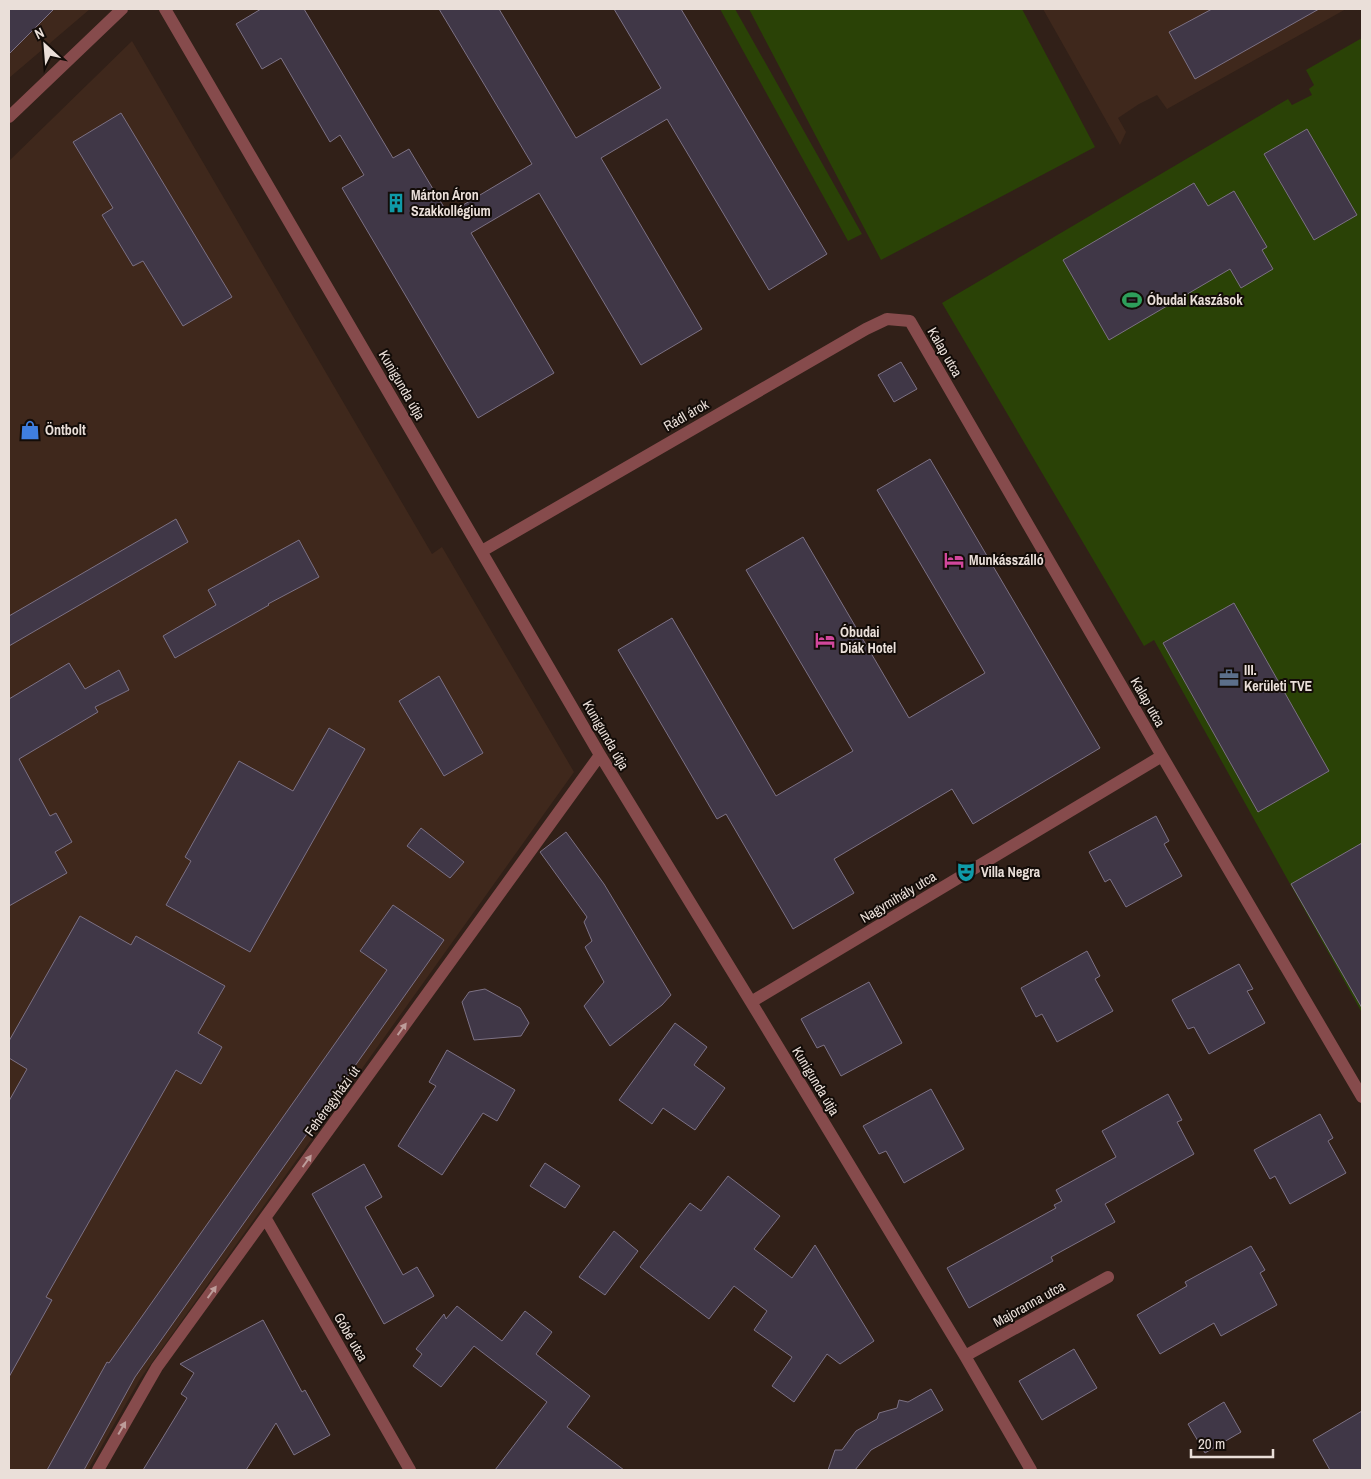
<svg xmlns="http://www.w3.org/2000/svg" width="1371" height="1479" font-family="'Archivo Narrow',sans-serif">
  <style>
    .built { fill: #3f281c }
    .green { fill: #2a4206 }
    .building { fill: #403747; stroke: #7c7184 }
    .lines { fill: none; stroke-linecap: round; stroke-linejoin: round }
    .minor { stroke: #864b4c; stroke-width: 12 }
    .oneway { fill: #bd9c9a }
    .labels { text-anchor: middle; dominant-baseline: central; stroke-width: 4; stroke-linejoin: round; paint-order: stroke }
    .poi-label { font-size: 14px; font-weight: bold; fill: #eadfd9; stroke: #130c08; text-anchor: start }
    .street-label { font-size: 14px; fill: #eadfd9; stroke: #130c08 }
  </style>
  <rect width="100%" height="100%" fill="#312018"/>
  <path class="built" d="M 9,9 L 90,9 L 9,78 Z
    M 1043,9 L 1346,9 L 1167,109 L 1157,95 L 1139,104 L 1118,118 L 1126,132 L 1120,145 Z
    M 132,41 L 432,554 L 442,547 L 574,772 L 140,1379 L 88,1470 L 9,1470 L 9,161 Z"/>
  <path class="green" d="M 720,9 L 735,9 L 862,234 L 848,241 Z
    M 749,9 L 1022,9 L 1095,147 L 881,260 Z
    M 1362,38 L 1362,1013 L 1154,640 L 1144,646 L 942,303 L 1288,99 L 1292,105 L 1312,95 L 1309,89 L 1314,85 L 1306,70 Z"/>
  <path class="building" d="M 9,9 L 54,9 L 9,54 Z
    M 261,9 L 304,9 L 393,158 L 409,149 L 448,214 L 532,164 L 439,9 L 499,9 L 576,138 L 661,88 L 614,9 L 681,9 L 827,254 L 769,290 L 667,119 L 601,158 L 702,329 L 641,365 L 539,193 L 471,233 L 554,373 L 478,418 L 342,188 L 364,175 L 340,135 L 330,142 L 281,58 L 262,69 L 236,24 Z
    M 1212,9 L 1319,9 L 1195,79 L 1169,32 Z
    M 121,113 L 232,297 L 183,326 L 143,261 L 133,266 L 102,215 L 113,208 L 73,142 Z
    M 1307,129 L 1357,215 L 1314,240 L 1264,154 Z
    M 1194,183 L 1208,206 L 1234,191 L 1267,247 L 1262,250 L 1273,269 L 1241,288 L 1230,269 L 1109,340 L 1063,260 Z
    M 901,362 L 917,389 L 894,402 L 878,375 Z
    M 930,459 L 1100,748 L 973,824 L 952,789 L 834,859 L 854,893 L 793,929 L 726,814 L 717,819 L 618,650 L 672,618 L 776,796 L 853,751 L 746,570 L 803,537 L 909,718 L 985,673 L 877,490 Z
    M 176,519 L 188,542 L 9,646 L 9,616 Z
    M 299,540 L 319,577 L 268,604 L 269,605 L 175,658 L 163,636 L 216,605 L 208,590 Z
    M 1234,603 L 1329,771 L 1258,812 L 1163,643 Z
    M 69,663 L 85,689 L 119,670 L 129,690 L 95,707 L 98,712 L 19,759 L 50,816 L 56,813 L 72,842 L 55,852 L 67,873 L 9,906 L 9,699 Z
    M 439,676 L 483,753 L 444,776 L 399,701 Z
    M 329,728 L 365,749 L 250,952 L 166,905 L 191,861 L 185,857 L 239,761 L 293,791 Z
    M 1156,816 L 1169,841 L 1164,844 L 1182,876 L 1126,907 L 1110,879 L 1105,882 L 1089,852 Z
    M 421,828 L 464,862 L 450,878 L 407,846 Z
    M 566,832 L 604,884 L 671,995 L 662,1005 L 610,1046 L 584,1006 L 604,982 L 585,947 L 592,941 L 584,922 L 587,917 L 540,852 Z
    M 1362,843 L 1362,1008 L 1291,884 Z
    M 393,905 L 444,940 L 135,1377 L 84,1470 L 47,1470 L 107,1362 L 109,1363 L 387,970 L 360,951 Z
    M 80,916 L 131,945 L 136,936 L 225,986 L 198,1033 L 222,1047 L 201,1084 L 176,1070 L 46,1297 L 52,1300 L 9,1377 L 9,1101 L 27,1069 L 9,1058 L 9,1041 Z
    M 1087,951 L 1100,976 L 1095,979 L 1113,1011 L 1057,1042 L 1042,1014 L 1036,1017 L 1021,988 Z
    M 1239,964 L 1253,989 L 1247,991 L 1265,1023 L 1209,1054 L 1194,1027 L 1188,1029 L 1172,1000 Z
    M 869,982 L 902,1043 L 841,1076 L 824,1045 L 817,1048 L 801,1019 Z
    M 485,989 L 520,1008 L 529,1023 L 521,1036 L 474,1040 L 462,1002 L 469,992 Z
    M 675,1023 L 707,1047 L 694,1065 L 725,1088 L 695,1130 L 663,1108 L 652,1124 L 619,1100 Z
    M 447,1050 L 515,1090 L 497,1121 L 483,1113 L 442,1175 L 398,1146 L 436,1086 L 429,1082 Z
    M 931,1089 L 964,1149 L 904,1183 L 886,1151 L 879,1154 L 863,1126 Z
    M 1168,1094 L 1182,1120 L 1177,1122 L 1194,1154 L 1105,1204 L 1115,1222 L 1051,1257 L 1053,1261 L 969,1308 L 947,1268 L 1056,1208 L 1054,1205 L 1062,1201 L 1056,1190 L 1116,1157 L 1102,1131 Z
    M 1320,1114 L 1333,1138 L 1328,1141 L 1346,1173 L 1290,1204 L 1275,1176 L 1270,1179 L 1254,1150 Z
    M 545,1163 L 580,1186 L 565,1208 L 530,1186 Z
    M 364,1164 L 382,1197 L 365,1207 L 403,1275 L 417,1267 L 434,1296 L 384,1324 L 312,1194 Z
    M 728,1176 L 780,1216 L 754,1249 L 792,1278 L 815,1245 L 874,1341 L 840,1364 L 827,1354 L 794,1402 L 772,1386 L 792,1357 L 754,1330 L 767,1311 L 734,1286 L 709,1319 L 640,1267 L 690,1203 L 701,1211 Z
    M 614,1231 L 638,1251 L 605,1295 L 579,1277 Z
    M 1251,1246 L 1265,1270 L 1260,1273 L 1277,1305 L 1221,1336 L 1214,1323 L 1160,1354 L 1137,1315 L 1187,1286 L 1185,1282 Z
    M 457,1306 L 502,1341 L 525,1311 L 552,1332 L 536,1354 L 590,1396 L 567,1427 L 624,1470 L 495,1470 L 547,1402 L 474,1346 L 441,1387 L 413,1366 L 422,1354 L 416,1349 L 444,1314 L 446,1319 Z
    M 263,1320 L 302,1392 L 305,1390 L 330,1435 L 294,1455 L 276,1423 L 246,1470 L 143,1470 L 187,1398 L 181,1394 L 194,1373 L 180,1364 Z
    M 1074,1349 L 1097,1388 L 1042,1420 L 1019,1381 Z
    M 931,1389 L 943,1410 L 871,1450 L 855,1470 L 828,1470 L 835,1450 L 842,1450 L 856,1431 L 877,1419 L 879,1413 L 897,1408 L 899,1400 L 908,1402 Z
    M 1224,1402 L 1241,1432 L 1205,1453 L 1188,1424 Z
    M 1362,1411 L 1362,1470 L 1330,1470 L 1313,1440 Z"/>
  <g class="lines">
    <path class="minor" d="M 165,9 L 600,755 L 751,1002 L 965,1356 L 1031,1470
      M 9,117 L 122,9
      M 482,551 L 866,329 L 887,319 L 910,321 L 1162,756 L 1362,1097
      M 751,1002 L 1162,756
      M 266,1219 L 410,1470
      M 965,1356 L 1108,1277
      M 98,1470 L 157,1367 L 600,755"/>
  </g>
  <defs><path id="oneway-solid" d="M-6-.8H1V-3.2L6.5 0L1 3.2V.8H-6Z" transform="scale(1.25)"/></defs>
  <g class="oneway">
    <use href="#oneway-solid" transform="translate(402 1029) rotate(-54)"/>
    <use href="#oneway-solid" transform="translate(307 1161) rotate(-54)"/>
    <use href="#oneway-solid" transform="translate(212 1292) rotate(-54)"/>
    <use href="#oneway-solid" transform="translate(122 1428) rotate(-60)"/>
  </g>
  <defs>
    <symbol id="building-bare" viewBox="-9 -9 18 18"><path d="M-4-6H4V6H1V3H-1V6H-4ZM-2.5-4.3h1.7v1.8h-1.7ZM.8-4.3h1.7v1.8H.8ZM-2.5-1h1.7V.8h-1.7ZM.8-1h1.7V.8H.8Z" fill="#0f9aa8" stroke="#130c08" stroke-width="2.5" paint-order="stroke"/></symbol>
    <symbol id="stadium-bare" viewBox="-9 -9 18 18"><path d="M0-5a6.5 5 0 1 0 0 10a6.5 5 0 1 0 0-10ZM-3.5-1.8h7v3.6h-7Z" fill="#2e9e5b" stroke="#130c08" stroke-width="2.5" paint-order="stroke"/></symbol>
    <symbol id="shop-bare" viewBox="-9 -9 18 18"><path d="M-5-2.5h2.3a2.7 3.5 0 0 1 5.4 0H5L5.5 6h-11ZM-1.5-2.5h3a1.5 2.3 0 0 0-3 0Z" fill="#3f7fe0" stroke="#130c08" stroke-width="2.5" paint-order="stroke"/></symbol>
    <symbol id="hotel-bare" viewBox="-9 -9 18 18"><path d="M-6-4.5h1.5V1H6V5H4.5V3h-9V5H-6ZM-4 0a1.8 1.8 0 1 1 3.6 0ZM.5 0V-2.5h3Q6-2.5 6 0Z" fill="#d1479c" stroke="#130c08" stroke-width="2.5" paint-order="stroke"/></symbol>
    <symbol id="office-bare" viewBox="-9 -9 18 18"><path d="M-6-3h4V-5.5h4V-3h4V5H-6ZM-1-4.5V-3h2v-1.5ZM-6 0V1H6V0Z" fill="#5c6f8a" stroke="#130c08" stroke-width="2.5" paint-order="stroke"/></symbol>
    <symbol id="theatre-bare" viewBox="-9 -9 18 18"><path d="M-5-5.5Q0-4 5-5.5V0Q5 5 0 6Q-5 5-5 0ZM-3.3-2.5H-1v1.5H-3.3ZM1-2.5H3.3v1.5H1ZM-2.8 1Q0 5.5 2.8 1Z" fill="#0f9aa8" stroke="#130c08" stroke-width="2.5" paint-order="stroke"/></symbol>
  </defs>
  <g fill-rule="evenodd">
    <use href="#building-bare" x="382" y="189" width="28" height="28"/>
    <use href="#stadium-bare" x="1118" y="286" width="28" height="28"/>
    <use href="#shop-bare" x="16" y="416" width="28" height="28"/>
    <use href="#hotel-bare" x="940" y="546" width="28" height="28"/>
    <use href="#hotel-bare" x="811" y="626" width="28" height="28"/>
    <use href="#office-bare" x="1215" y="664" width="28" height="28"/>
    <use href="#theatre-bare" x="952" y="858" width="28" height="28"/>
  </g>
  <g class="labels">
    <g class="poi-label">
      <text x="411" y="195">Márton Áron<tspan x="411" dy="16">Szakkollégium</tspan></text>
      <text x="1147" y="300">Óbudai Kaszások</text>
      <text x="45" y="430">Öntbolt</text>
      <text x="969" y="560">Munkásszálló</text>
      <text x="840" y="632">Óbudai<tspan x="840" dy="16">Diák Hotel</tspan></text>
      <text x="1244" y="670">III.<tspan x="1244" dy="16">Kerületi TVE</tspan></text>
      <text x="981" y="872">Villa Negra</text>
    </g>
    <g class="street-label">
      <text transform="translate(945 352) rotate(60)">Kalap utca</text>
      <text transform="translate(402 385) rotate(60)">Kunigunda útja</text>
      <text transform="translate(686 415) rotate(-30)">Rádl árok</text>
      <text transform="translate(1148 702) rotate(60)">Kalap utca</text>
      <text transform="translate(606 735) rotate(60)">Kunigunda útja</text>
      <text transform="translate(898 897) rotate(-31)">Nagymihály utca</text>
      <text transform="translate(816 1081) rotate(59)">Kunigunda útja</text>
      <text transform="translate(332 1101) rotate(-54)">Fehéregyházi út</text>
      <text transform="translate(1029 1304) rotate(-29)">Majoranna utca</text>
      <text transform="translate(351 1337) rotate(60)">Góbé utca</text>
    </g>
  </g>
  <rect width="1371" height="1479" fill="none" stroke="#eadfd9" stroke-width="20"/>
  <g transform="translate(45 45) rotate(334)" stroke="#130c08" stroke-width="4" paint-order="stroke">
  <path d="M0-4L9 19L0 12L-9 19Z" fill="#eadfd9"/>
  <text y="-8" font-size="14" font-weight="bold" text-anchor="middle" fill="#eadfd9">N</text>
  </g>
  <path d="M1191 1449v8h82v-8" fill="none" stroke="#eadfd9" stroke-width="2.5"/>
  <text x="1198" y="1449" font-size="15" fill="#eadfd9" stroke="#130c08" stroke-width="4" paint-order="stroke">20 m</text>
</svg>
